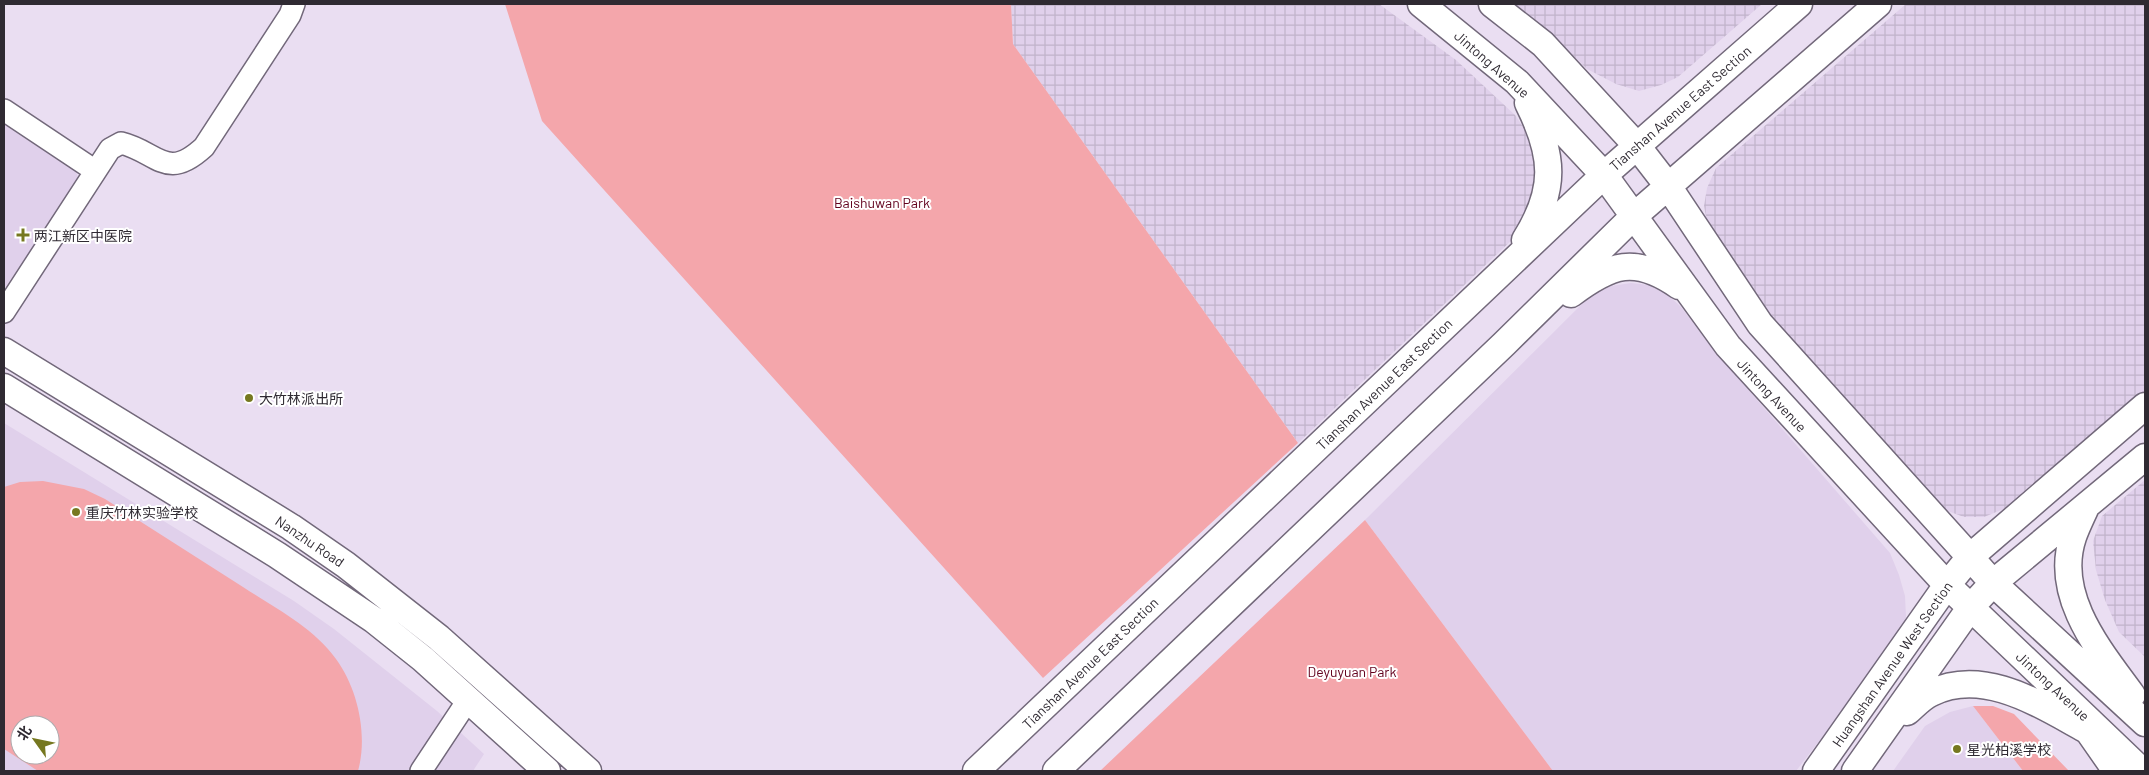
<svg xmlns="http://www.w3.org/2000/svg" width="2149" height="775" font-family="Barlow,'Noto Sans SC',sans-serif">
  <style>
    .built { fill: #e0d0eb; fill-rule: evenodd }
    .industrial { fill: url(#industrial-grid) }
    .green { fill: #f4a6ab; fill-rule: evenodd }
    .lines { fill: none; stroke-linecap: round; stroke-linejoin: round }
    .minor-casing { stroke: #72687a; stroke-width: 24 }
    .major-casing { stroke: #72687a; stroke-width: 29 }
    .minor { stroke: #fff; stroke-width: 21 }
    .major { stroke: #fff; stroke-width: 26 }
    .poi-dot { fill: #767820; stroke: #fff; stroke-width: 2 }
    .labels { text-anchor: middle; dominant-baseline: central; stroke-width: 4; stroke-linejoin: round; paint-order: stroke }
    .street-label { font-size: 14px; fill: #2f2a32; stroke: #fff }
    .park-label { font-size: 14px; fill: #62011c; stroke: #fff }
    .poi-label { font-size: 14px; fill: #2f2a32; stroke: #fff; text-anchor: start }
  </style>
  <defs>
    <pattern id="industrial-grid" width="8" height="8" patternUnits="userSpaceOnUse" patternTransform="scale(1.25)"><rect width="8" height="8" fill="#e0d0eb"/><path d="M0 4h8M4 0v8" fill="none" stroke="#c0b3ca"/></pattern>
  </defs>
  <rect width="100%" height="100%" fill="#eadef2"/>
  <path class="built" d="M 4,123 L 76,171 L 79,181 L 4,289 Z
    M 1631,283 L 1649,285 L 1667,294 L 1681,307 L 1718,355 L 1890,553 L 1899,575 L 1905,596 L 1906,617 L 1901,635 L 1796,771 L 1553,771 L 1365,520 L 1592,294 L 1611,286 Z
    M 4,423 L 294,601 L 334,629 L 437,711 L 484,754 L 473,771 L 4,771 ZM 20,725 L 50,725 L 50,755 L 20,755 Z
    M 1973,706 L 2023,771 L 1893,771 L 1925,726 L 1950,712 Z"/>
  <path class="industrial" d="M 1011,4 L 1379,4 L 1456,60 L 1515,115 L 1532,140 L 1539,166 L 1537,190 L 1516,236 L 1298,443 L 1013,44 Z
    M 1512,4 L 1762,4 L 1678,77 L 1661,85 L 1639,91 L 1616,84 L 1587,69 L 1552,35 Z
    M 1906,4 L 2145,4 L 2145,391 L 2006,508 L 1984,517 L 1964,517 L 1945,510 L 1927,495 L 1768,320 L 1708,227 L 1704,206 L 1707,188 L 1716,168 Z
    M 2145,480 L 2145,657 L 2119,632 L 2105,600 L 2096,570 L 2093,541 L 2102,516 Z"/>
  <path class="green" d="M 505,4 L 1011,4 L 1013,44 L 1298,443 L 1043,678 L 542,121 Z
    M 43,481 L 84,489 L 105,499 C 151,528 197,558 243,587 C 275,608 313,627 336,659 C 358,689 368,735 358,771 L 38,771 L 4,749 L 4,487 L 20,482 ZM 20,725 L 50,725 L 50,755 L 20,755 Z
    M 1365,520 L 1553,771 L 1100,771 Z
    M 1973,706 L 1993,706 L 2014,714 L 2069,771 L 2023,771 Z"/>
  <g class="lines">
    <defs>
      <path id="minor" d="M 4,110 L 94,170
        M 4,312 L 110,149 L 121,143 C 158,152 166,182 204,147 L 290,15 L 294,4
        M 2076,718 L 2113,771
        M 421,771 L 468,700"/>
      <path id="major" d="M 1421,4 L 1517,82 L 1604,175 L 1728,346 L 1947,585 L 2142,771
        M 1492,4 L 1543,44 L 1637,146 L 1668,186 L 1760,324 L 1970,557 L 1993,583 L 2145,723
        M 1525,240 C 1557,189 1554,155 1528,103
        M 1571,294 C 1611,264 1635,255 1679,286
        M 4,351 L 291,527 L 346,565 L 439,638 L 588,771
        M 4,387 L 277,555 L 374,620 L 423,659 L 547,771
        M 2085,509 C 2081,518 2076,528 2073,537 C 2053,596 2100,651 2132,695
        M 1907,712 C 1914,706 1922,697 1931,693 C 1983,667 2039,704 2085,729
        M 976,771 L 1604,175 L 1799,4
        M 1056,771 L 1504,344 L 1634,216 L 1878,4
        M 1816,771 L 1947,585 L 1970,557 L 2145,406
        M 1855,771 L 1970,608 L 1993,583 L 2145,457"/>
    </defs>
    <use href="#minor" class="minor-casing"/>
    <use href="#major" class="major-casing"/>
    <use href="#minor" class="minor"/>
    <use href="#major" class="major"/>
  </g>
  <g class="poi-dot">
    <path d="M20.5 227.5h5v5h5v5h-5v5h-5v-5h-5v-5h5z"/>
    <circle cx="249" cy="398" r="5"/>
    <circle cx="76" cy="512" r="5"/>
    <circle cx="1957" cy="749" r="5"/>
  </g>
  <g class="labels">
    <g class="street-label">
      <text transform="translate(1492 64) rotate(41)">Jintong Avenue</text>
      <text transform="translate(1680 108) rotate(-41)">Tianshan Avenue East Section</text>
      <text transform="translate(1384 384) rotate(-44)">Tianshan Avenue East Section</text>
      <text transform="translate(1772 395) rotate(47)">Jintong Avenue</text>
      <text transform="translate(310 541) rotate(34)">Nanzhu Road</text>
      <text transform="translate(1090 663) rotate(-44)">Tianshan Avenue East Section</text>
      <text transform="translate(1892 664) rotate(-55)">Huangshan Avenue West Section</text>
      <text transform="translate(2053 686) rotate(43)">Jintong Avenue</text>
    </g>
    <g class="park-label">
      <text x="882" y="202">Baishuwan Park</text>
      <text x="1352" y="671">Deyuyuan Park</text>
    </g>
    <g class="poi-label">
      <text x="34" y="235">两江新区中医院</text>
      <text x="259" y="398">大竹林派出所</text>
      <text x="86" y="512">重庆竹林实验学校</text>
      <text x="1967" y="749">星光柏溪学校</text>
    </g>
  </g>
  <rect width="2149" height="775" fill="none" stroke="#2f2a32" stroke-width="10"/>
  <g transform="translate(35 740) rotate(303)"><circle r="24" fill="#ffffff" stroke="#acaaad"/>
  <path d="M0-4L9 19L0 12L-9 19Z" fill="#767820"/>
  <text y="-8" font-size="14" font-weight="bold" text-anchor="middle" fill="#2f2a32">北</text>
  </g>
</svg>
